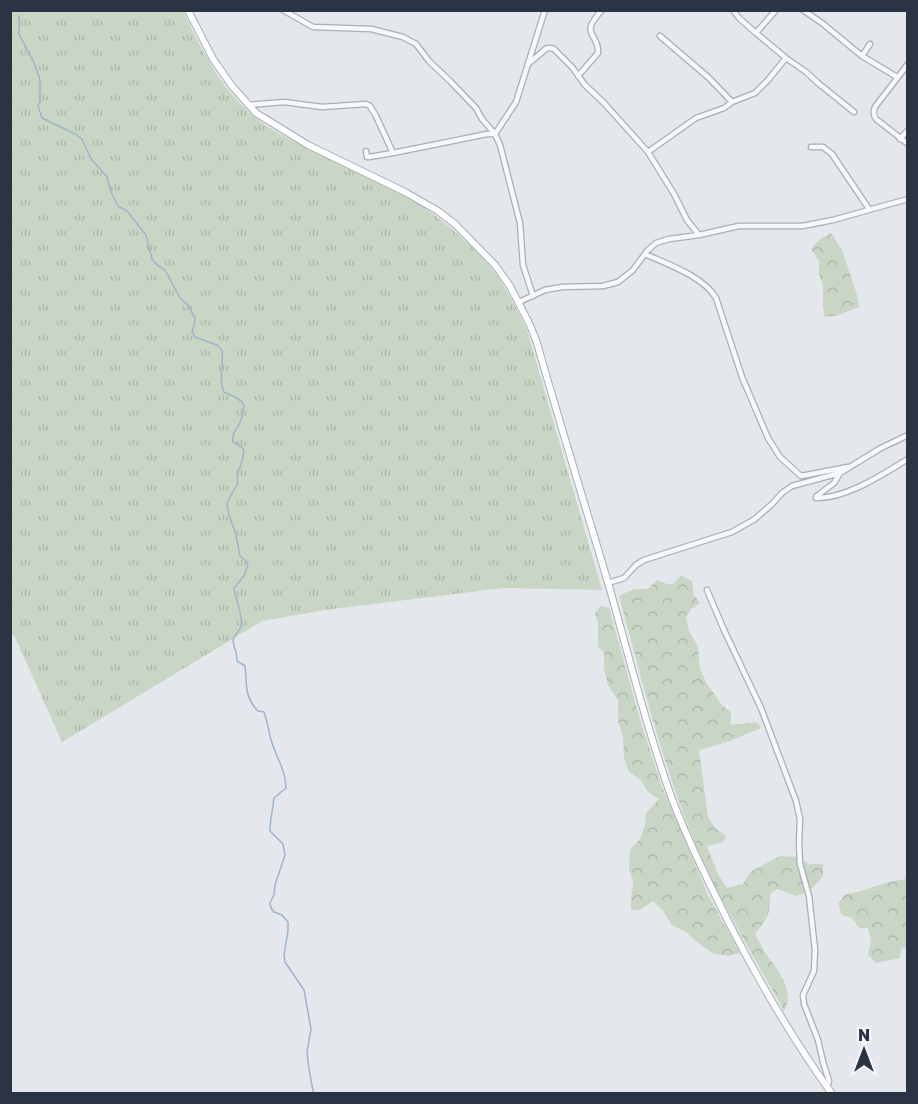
<svg xmlns="http://www.w3.org/2000/svg" width="918" height="1104" font-family="'Golos Text',sans-serif">
  <style>
    .grass { fill: url(#grass-tufts) }
    .forest { fill: url(#forest-crowns) }
    .lines { fill: none; stroke-linecap: round; stroke-linejoin: round }
    .stream { stroke: #9fb4cc; stroke-width: 1.5 }
    .street-casing { stroke: #a9aeb7; stroke-width: 7 }
    .secondary-casing { stroke: #a9aeb7; stroke-width: 8 }
    .street { stroke: #f7f8fa; stroke-width: 4.5 }
    .secondary { stroke: #fff; stroke-width: 6 }
  </style>
  <defs>
    <pattern id="grass-tufts" width="24" height="20" patternUnits="userSpaceOnUse" patternTransform="scale(1.5)"><rect width="24" height="20" fill="#c9d6c5"/><path d="M3 7l-1-3M5 7V3M7 7l1-3M15 17l-1-3M17 17v-4M19 17l1-3" fill="none" stroke="#adb8ab"/></pattern>
    <pattern id="forest-crowns" width="20" height="18" patternUnits="userSpaceOnUse" patternTransform="scale(1.5)"><rect width="20" height="18" fill="#c9d6c5"/><path d="M2 6a3 3 0 1 1 6 0M12 15a3 3 0 1 1 6 0" fill="none" stroke="#adb8ab"/></pattern>
  </defs>
  <rect width="100%" height="100%" fill="#e4e7ec"/>
  <path class="grass" d="M 11,11 L 183,11 C 201,49 220,87 253,116 C 276,135 306,147 333,160 C 361,175 391,188 418,204 C 443,219 475,248 493,270 C 507,288 517,310 527,330 L 602,590 L 503,588 L 325,610 L 262,621 L 62,742 L 14,635 L 11,636 Z"/>
  <path class="forest" d="M 831,233 L 842,250 L 857,295 L 859,307 L 839,315 L 825,317 L 823,307 L 823,285 L 819,274 L 819,261 L 811,249 L 819,240 Z
    M 681,575 L 692,581 L 694,595 L 700,603 L 691,609 L 686,617 L 689,631 L 698,647 L 700,669 L 707,684 L 722,705 L 731,712 L 731,725 L 757,722 L 761,728 L 730,741 L 699,750 L 708,817 L 715,828 L 726,836 L 723,842 L 707,846 L 718,874 L 727,888 L 743,884 L 750,872 L 780,856 L 797,857 L 810,864 L 823,864 L 823,876 L 810,891 L 796,896 L 777,889 L 770,894 C 771,914 767,919 755,934 C 758,940 761,945 764,951 C 776,968 796,990 784,1011 C 752,953 716,895 691,833 C 660,756 641,676 619,596 L 634,589 L 648,589 L 657,580 L 667,584 L 673,584 Z
    M 601,606 L 609,608 L 641,723 L 662,787 L 709,897 L 740,953 L 729,956 L 714,954 L 697,942 L 686,932 L 672,925 L 663,911 L 653,901 L 640,910 L 631,910 L 631,899 L 633,882 L 629,868 L 630,850 L 640,839 L 645,825 L 646,813 L 659,799 L 648,792 L 640,779 L 629,772 L 624,758 L 623,737 L 618,720 L 618,700 L 608,685 L 604,669 L 604,652 L 598,647 L 598,623 L 595,613 Z
    M 907,873 L 907,947 L 901,949 L 900,958 L 876,963 L 868,955 L 871,941 L 868,928 L 859,928 L 852,918 L 842,915 L 838,903 L 846,894 C 866,892 884,880 904,880 Z"/>
  <g class="lines">
    <path class="stream" d="M 19,16 L 19,34 L 34,63 L 40,80 L 40,102 L 38,106 L 42,118 L 75,134 L 82,139 L 91,159 L 107,177 L 111,192 L 118,206 L 127,211 L 146,235 L 152,259 L 157,265 L 165,270 L 180,298 L 188,305 L 192,313 L 195,318 L 194,326 L 192,332 L 195,337 L 217,345 L 222,350 C 224,364 218,380 224,392 C 231,395 240,398 244,405 C 243,410 243,417 240,422 C 237,431 232,430 233,442 L 242,447 L 244,452 L 241,465 L 237,474 L 238,483 L 230,497 L 227,504 L 229,515 L 236,535 L 240,556 L 245,560 L 248,565 L 244,576 L 234,588 C 235,599 244,616 241,627 C 239,631 235,635 233,639 L 234,647 L 236,651 L 237,661 L 245,666 C 247,684 244,697 258,711 L 264,712 C 267,720 268,727 270,736 C 274,754 286,769 286,788 L 274,798 L 270,826 L 270,831 L 283,844 L 285,855 L 275,885 L 274,895 L 270,903 L 271,908 L 274,912 L 282,915 L 288,922 L 288,931 L 284,955 L 285,962 L 304,990 L 311,1029 L 307,1052 L 308,1062 L 312,1086 L 314,1094"/>
    <defs>
      <path id="street" d="M 283,10 L 313,27 L 371,29 L 403,37 L 416,44 L 429,61 L 450,81 L 476,108 L 482,119 L 495,134 L 500,145 L 520,223 L 523,265 L 533,296
        M 733,10 L 739,18 L 756,33
        M 776,10 L 756,33 L 786,58 L 806,72 L 818,83 L 854,112
        M 803,10 L 822,23 L 862,56
        M 660,36 L 709,78 L 732,102
        M 870,44 L 862,56 L 897,77
        M 528,64 L 547,48 L 550,48 L 554,49 L 572,67 L 585,85 L 604,103 L 648,152 L 674,194 L 687,220 L 699,235
        M 908,64 L 875,107 C 873,112 873,115 876,119 L 908,144
        M 578,76 L 598,53 C 599,32 578,36 602,10
        M 248,105 L 284,102 L 322,107 L 366,104 L 370,106 L 376,116 L 393,153 L 369,157 L 367,157 L 366,151
        M 495,134 L 516,102 L 545,10
        M 900,139 L 908,130
        M 811,147 L 823,147 L 832,154 L 869,209
        M 648,152 L 696,118 L 724,108 L 732,102 L 755,93 L 768,80 L 786,58
        M 393,153 L 487,134 L 495,134
        M 645,254 C 667,264 703,276 716,298 L 742,377 L 768,438 L 780,457 L 801,476 L 848,467
        M 519,302 L 545,290 L 562,287 L 603,286 L 618,282 L 633,270 L 647,251 L 656,243 L 669,239 L 699,235 L 739,226 L 802,226 L 833,220 L 908,199
        M 840,473 L 834,483 L 818,495 L 816,497 L 816,498 C 846,499 883,474 908,459
        M 608,583 L 624,578 L 636,565 L 644,560 L 732,532 L 755,519 L 772,504 L 782,493 L 792,486 L 840,473 L 881,448 L 908,435
        M 707,590 L 724,630 L 761,708 L 796,801 L 800,819 L 799,843 L 800,864 L 809,896 L 815,950 L 814,971 L 803,995 L 804,1004 L 818,1040 L 823,1062 L 829,1081 L 827,1087"/>
      <path id="secondary" d="M 188,10 L 213,59 L 232,86 L 256,113 L 308,145 L 405,192 L 438,211 L 455,224 L 495,265 L 510,286 L 530,325 L 537,343 C 560,424 585,505 609,586 C 629,657 647,729 672,799 C 689,843 710,885 731,927 C 761,985 794,1041 832,1094"/>
    </defs>
    <use href="#street" class="street-casing"/>
    <use href="#secondary" class="secondary-casing"/>
    <use href="#street" class="street"/>
    <use href="#secondary" class="secondary"/>
  </g>
  <rect width="918" height="1104" fill="none" stroke="#2b3445" stroke-width="24"/>
  <g transform="translate(864 1050)" stroke="#f4f6f9" stroke-width="4.5" paint-order="stroke">
  <path d="M0-4.5L10 22L0 15L-10 22Z" fill="#2b3445"/>
  <text y="-9" font-size="16" font-weight="bold" text-anchor="middle" fill="#2b3445">N</text>
  </g>
</svg>
